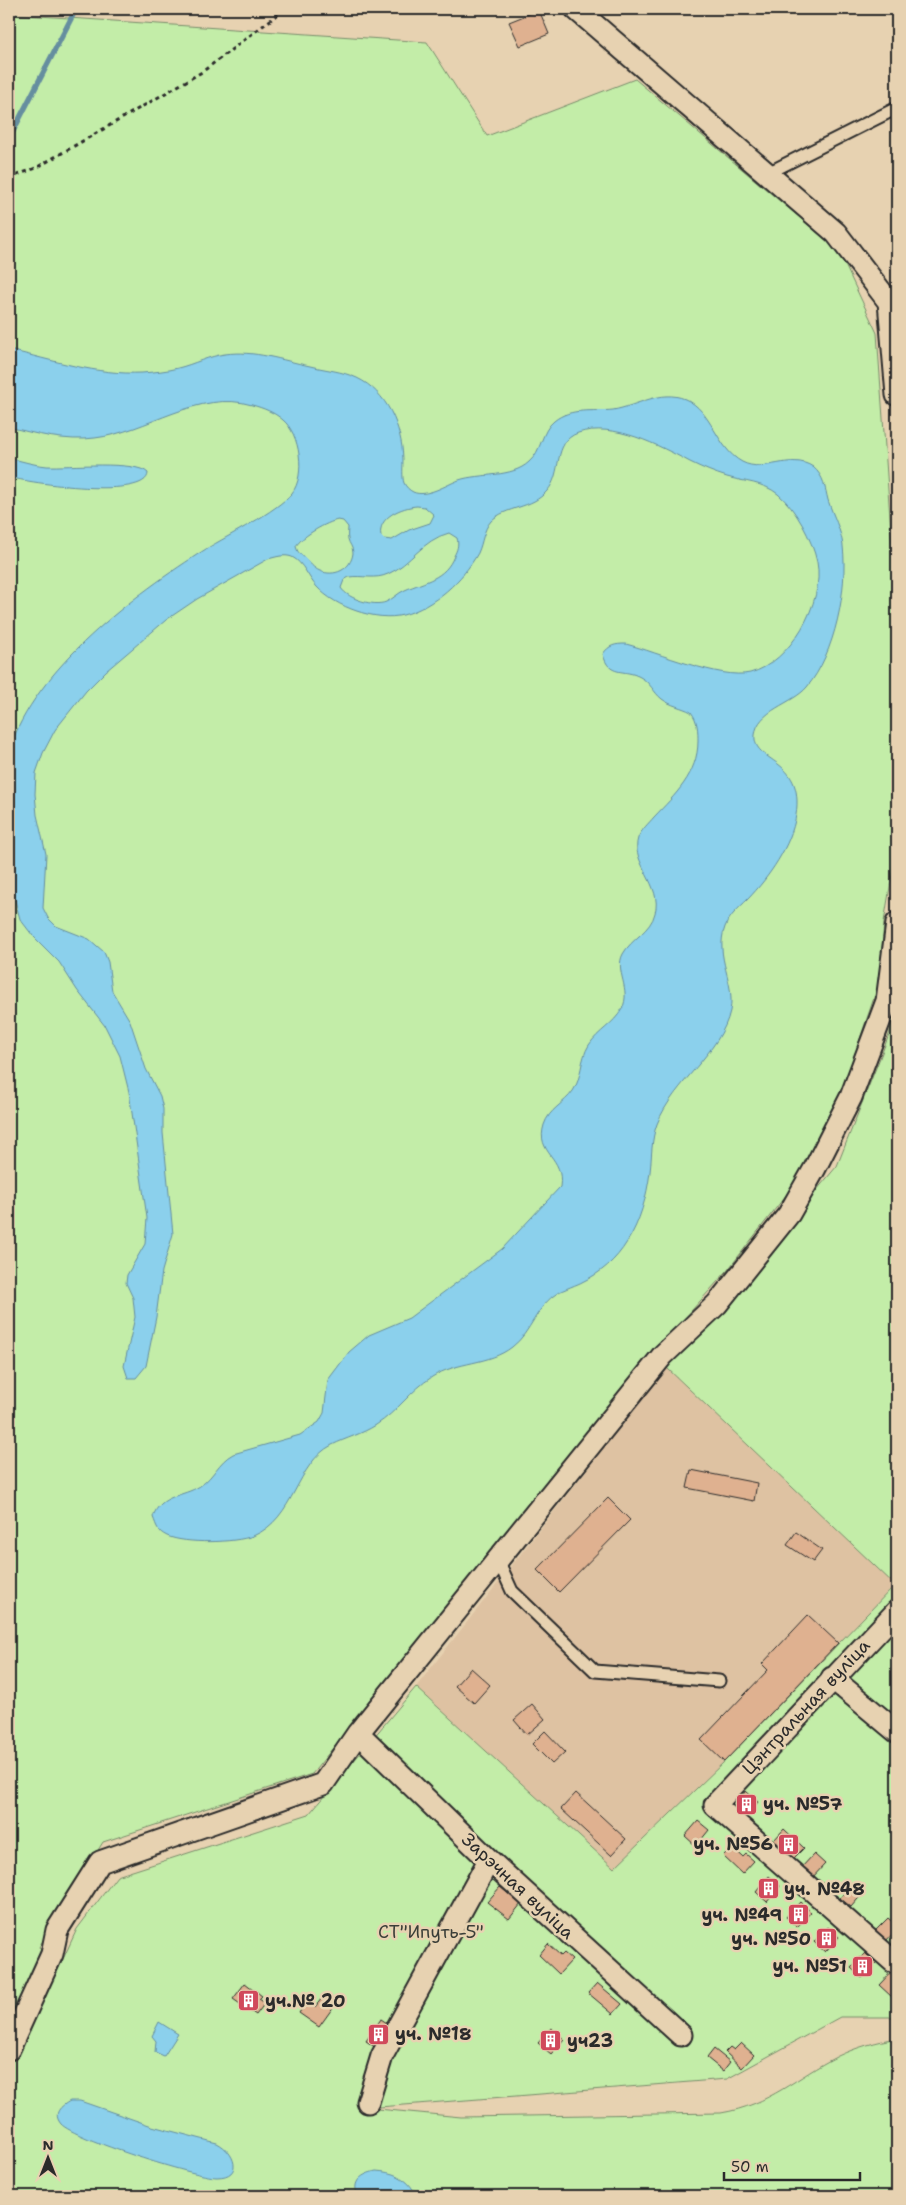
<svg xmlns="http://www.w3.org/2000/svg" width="906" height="2205" font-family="'Shantell Sans',sans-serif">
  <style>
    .built { fill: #dec2a2 }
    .green { fill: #c3eda8; stroke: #778c6a }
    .water { fill: #8bd0ec; stroke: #658e9f; fill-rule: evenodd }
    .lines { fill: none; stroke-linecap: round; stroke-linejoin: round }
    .stream { stroke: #658e9f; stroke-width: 5.5 }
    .building { fill: #dfb190; stroke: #2b2b2b }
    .lane-casing { stroke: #2b2b2b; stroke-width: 15 }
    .street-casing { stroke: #2b2b2b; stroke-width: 25 }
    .path { stroke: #2b2b2b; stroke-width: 3; stroke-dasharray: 4 4; stroke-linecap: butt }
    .lane { stroke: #e7d2b1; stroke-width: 11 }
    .street { stroke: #e7d2b1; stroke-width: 21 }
    .labels { text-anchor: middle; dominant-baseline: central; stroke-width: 5; stroke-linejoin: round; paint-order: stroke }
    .street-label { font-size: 18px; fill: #2b2b2b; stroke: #e7d2b1 }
    .poi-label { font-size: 18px; font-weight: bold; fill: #2b2b2b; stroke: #e7d2b1; text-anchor: start }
    .park-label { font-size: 18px; fill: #3a3e38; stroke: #e7d2b1 }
  </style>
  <rect width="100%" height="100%" fill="#e7d2b1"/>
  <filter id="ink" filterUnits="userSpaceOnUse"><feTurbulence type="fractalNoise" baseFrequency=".02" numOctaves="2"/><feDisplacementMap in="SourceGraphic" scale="10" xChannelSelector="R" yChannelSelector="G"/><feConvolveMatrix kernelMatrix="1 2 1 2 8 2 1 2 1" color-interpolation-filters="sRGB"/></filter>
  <g filter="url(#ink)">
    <path class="built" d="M 667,1368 L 896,1585 L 724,1762 L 614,1869 L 416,1687 Z"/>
    <path class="green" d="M 9,14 L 427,42 L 487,136 L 635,79 L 838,250 L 877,333 L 897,618 L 897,846 L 884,922 L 879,983 L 844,1086 L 797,1181 L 727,1271 L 623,1387 L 312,1774 L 103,1842 L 39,1947 L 56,1974 L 77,1929 L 117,1876 L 309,1814 L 416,1687 L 614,1868 L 724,1762 L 895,1585 L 667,1368 L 837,1166 L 889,1035 L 897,1004 L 897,2017 L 840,2017 L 727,2079 L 367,2108 L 461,2117 L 721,2113 C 770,2105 796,2077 838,2056 C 857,2047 876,2042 897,2038 L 897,2196 L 9,2196 Z"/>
    <path class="water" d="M 9,350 C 52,360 97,375 142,373 C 154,372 166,371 178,368 C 194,364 209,356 225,354 C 255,350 281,360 310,366 C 326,370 342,371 357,378 C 387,392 402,427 403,459 C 403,465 402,478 404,483 C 406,487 409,490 413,492 C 426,498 446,485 459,480 C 480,473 512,478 529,462 C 542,451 541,431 554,421 C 571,407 593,412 613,410 C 637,406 661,389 685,399 C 712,410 716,448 742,462 C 765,474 791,452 813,467 C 824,476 825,488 828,500 C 833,516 841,529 843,546 C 848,588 835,654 807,687 C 793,704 757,710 755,735 C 752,764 805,756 796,815 C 791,846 769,877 748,899 C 739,908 730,915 725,927 C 714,957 736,982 730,1011 C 721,1052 673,1083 657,1124 C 651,1140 652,1156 650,1172 C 647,1196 640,1222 627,1242 C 616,1260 601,1273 582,1282 C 581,1283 560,1291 559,1292 C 536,1305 532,1332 512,1347 C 489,1365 457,1361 432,1377 C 411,1390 397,1412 376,1425 C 362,1434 346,1438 332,1445 C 295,1464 296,1518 253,1536 C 234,1543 185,1544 167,1536 C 157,1531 157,1527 153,1517 C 160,1494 183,1497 200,1486 C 214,1477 218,1462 233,1454 L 300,1435 L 319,1422 L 324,1413 L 328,1380 L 349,1352 L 369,1335 L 409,1318 L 502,1249 L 560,1187 C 565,1156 535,1154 544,1125 C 549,1109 564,1104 573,1091 C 582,1078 580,1059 589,1045 C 598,1031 614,1024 622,1009 C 632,989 614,971 623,954 C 631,939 651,931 655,913 C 663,886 630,862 638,838 C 641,830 649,823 654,817 C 675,795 698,774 698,741 C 698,731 698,721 691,712 C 682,707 671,706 662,699 C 654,693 650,682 640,677 C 624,668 609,678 603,654 C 609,645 615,644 626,644 C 657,652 721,680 750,673 C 790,663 825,602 817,562 C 812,539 796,509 778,494 C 763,482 744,482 727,477 C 714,473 702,468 690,462 C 660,446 613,421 578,433 C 552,442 563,474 547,491 C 532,509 506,506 491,521 C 483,530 483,542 478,553 C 463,580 434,607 403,615 C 377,622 335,607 317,587 C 308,578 304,563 292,557 C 284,554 276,557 268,559 L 197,599 L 166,620 L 106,671 L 86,691 L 55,730 L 43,753 L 36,773 L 35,794 L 37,815 L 46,854 L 43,908 L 48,918 L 56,926 L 89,939 L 104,952 L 108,962 L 112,991 L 130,1021 L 146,1069 L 160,1096 L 163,1109 L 163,1133 L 173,1234 L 162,1271 L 156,1317 L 146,1366 L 136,1378 L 128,1378 L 124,1366 L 135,1317 L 133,1298 L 126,1283 L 127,1275 L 145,1244 L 147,1218 L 129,1092 L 120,1056 L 105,1026 L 77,990 L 59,962 L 33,936 L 20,919 L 9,878 L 9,751 C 34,669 135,594 206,549 C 229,535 276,512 292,493 C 306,475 300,434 283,420 C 274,412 263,408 252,405 C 199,389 147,432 95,438 C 66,442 36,434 9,427 ZM 417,506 L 425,507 L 434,515 L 430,523 L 409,530 L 392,540 L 384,539 L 381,536 C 377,517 402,507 417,506 ZM 338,520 L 343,521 L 348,527 C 348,531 347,535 348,539 C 349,544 353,547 353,553 C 351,570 334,577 320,571 C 313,568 310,563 305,558 C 300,554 297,552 296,546 C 302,536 327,522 338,520 ZM 449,533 L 457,538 C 459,545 457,550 454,556 C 445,579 425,581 405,590 C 398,593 393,599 386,602 C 374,607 348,599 341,588 L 344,580 L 349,577 C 362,575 375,580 388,574 C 411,564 422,540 449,533 Z
      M 9,458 C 22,461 34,465 47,466 C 67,467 136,460 148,473 C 148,500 28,483 9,477 Z
      M 159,2022 L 178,2034 L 164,2056 L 155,2052 L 156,2041 L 152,2036 Z
      M 70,2101 L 80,2101 L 152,2126 L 217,2143 C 235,2152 244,2177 217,2177 C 195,2177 75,2139 61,2124 C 52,2113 61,2106 70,2101 Z
      M 376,2171 C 392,2172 406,2177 414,2191 L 413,2196 L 358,2196 C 351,2181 362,2174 376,2171 Z"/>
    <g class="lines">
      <path class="stream" d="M 9,139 L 76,9"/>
    </g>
    <path class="building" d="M 539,10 L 549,34 L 520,46 L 509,22 Z
      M 691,1470 L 757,1483 L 754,1501 L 687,1488 Z
      M 608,1498 L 630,1520 L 559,1592 L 537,1570 Z
      M 796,1532 L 822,1550 L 813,1562 L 787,1545 Z
      M 808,1615 L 838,1643 L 724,1762 L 701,1740 L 768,1670 L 762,1664 Z
      M 471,1668 L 490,1685 L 474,1703 L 455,1686 Z
      M 532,1704 L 545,1719 L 527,1735 L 514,1720 Z
      M 545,1731 L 565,1752 L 552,1764 L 532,1744 Z
      M 746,1791 L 758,1802 L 745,1817 L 736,1808 L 739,1805 L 736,1803 Z
      M 576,1793 L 626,1839 L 611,1855 L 561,1809 Z
      M 698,1821 L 709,1830 L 696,1846 L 685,1836 Z
      M 784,1829 L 804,1848 L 794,1858 L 774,1840 Z
      M 732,1847 L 743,1857 L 746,1854 L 754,1861 L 742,1874 L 723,1856 Z
      M 814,1854 L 825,1864 L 811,1879 L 800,1869 Z
      M 769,1876 L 780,1886 L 767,1902 L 756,1892 Z
      M 853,1882 L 864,1892 L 851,1907 L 840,1898 Z
      M 500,1887 L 521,1904 L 509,1919 L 487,1902 Z
      M 800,1902 L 811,1912 L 797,1927 L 786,1917 Z
      M 888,1918 L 897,1926 L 897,1929 L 885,1942 L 874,1932 Z
      M 828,1927 L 839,1937 L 825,1952 L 814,1942 Z
      M 548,1944 L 561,1956 L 564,1953 L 572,1960 L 559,1974 L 539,1955 Z
      M 865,1953 L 876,1964 L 862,1978 L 851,1968 Z
      M 895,1968 L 897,1969 L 897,1991 L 892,1997 L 879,1985 Z
      M 245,1983 L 262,1996 L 259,1999 L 265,2003 L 256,2015 L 233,1999 Z
      M 597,1983 L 622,2004 L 613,2014 L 588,1993 Z
      M 322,1998 L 334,2006 L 319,2027 L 299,2013 L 307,2001 L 315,2007 Z
      M 381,2019 L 393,2027 L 378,2049 L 366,2041 Z
      M 551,2028 L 564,2039 L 551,2054 L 538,2043 Z
      M 741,2043 L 754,2055 L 742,2068 L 725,2052 L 730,2047 L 734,2050 Z
      M 714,2049 L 730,2062 L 723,2071 L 707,2058 Z"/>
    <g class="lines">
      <defs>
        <path id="lane" d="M 766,174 L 897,108
          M 498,1560 L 512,1591 L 595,1671 L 719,1681"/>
        <path id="street" d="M 576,9 L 836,233 L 889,302
          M 889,302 L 897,395
          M 832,1678 L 897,1732
          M 358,1733 L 489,1860 L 681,2035
          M 894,1962 L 715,1805 L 897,1611
          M 9,2049 L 52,1954 L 57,1930 L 100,1862 L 323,1784 L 358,1733 L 663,1355 L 717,1304 L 789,1214 L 815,1168 L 851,1097 L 887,1001 L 897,923
          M 368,2102 L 382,2056 L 489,1860"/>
      </defs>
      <use href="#lane" class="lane-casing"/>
      <use href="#street" class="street-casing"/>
      <path class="path" d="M 9,178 L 36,168 L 202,72 L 285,9"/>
      <use href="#lane" class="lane"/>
      <use href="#street" class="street"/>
    </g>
  </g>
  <defs>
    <symbol id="building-square" viewBox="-11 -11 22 22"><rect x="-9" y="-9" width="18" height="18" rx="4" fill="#d1495b" stroke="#e7d2b1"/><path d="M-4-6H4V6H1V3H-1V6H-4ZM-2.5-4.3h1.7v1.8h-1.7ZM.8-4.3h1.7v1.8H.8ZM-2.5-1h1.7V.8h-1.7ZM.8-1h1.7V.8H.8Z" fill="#fff"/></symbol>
  </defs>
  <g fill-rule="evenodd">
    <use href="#building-square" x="734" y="1792" width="25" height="25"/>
    <use href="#building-square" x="776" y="1832" width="25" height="25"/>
    <use href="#building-square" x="756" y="1876" width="25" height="25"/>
    <use href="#building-square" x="786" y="1902" width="25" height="25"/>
    <use href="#building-square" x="814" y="1926" width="25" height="25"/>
    <use href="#building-square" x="850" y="1954" width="25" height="25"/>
    <use href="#building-square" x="236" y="1988" width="25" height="25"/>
    <use href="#building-square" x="366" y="2022" width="25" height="25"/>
    <use href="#building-square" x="538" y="2028" width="25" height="25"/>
  </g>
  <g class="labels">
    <g class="street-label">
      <text transform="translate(806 1707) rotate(-47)">Цэнтральная вуліца</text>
      <text transform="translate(518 1886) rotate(43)">Зарэчная вуліца</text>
    </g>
    <g class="poi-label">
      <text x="763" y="1804">уч. №57</text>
      <text x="773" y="1844" text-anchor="end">уч. №56</text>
      <text x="784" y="1889">уч. №48</text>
      <text x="782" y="1915" text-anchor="end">уч. №49</text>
      <text x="811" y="1939" text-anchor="end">уч. №50</text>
      <text x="847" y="1966" text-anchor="end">уч. №51</text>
      <text x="265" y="2001">уч.№ 20</text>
      <text x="395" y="2034">уч. №18</text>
      <text x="567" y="2041">уч23</text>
    </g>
    <g class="park-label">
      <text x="431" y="1932">СТ"Ипуть-5"</text>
    </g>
  </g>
  <rect width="906" height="2205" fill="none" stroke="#e7d2b1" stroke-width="30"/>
  <rect x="15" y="15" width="876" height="2175" fill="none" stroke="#2b2b2b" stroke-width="2" filter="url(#ink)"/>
  <g transform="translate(48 2158)" stroke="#e7d2b1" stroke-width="4" paint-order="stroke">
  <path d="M0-4L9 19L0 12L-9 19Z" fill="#2b2b2b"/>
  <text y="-8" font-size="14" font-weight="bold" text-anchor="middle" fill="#2b2b2b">N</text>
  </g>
  <path d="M724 2172v8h136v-8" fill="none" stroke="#2b2b2b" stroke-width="2.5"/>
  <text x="731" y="2172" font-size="15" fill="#2b2b2b" stroke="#e7d2b1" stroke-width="4" paint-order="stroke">50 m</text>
</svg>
